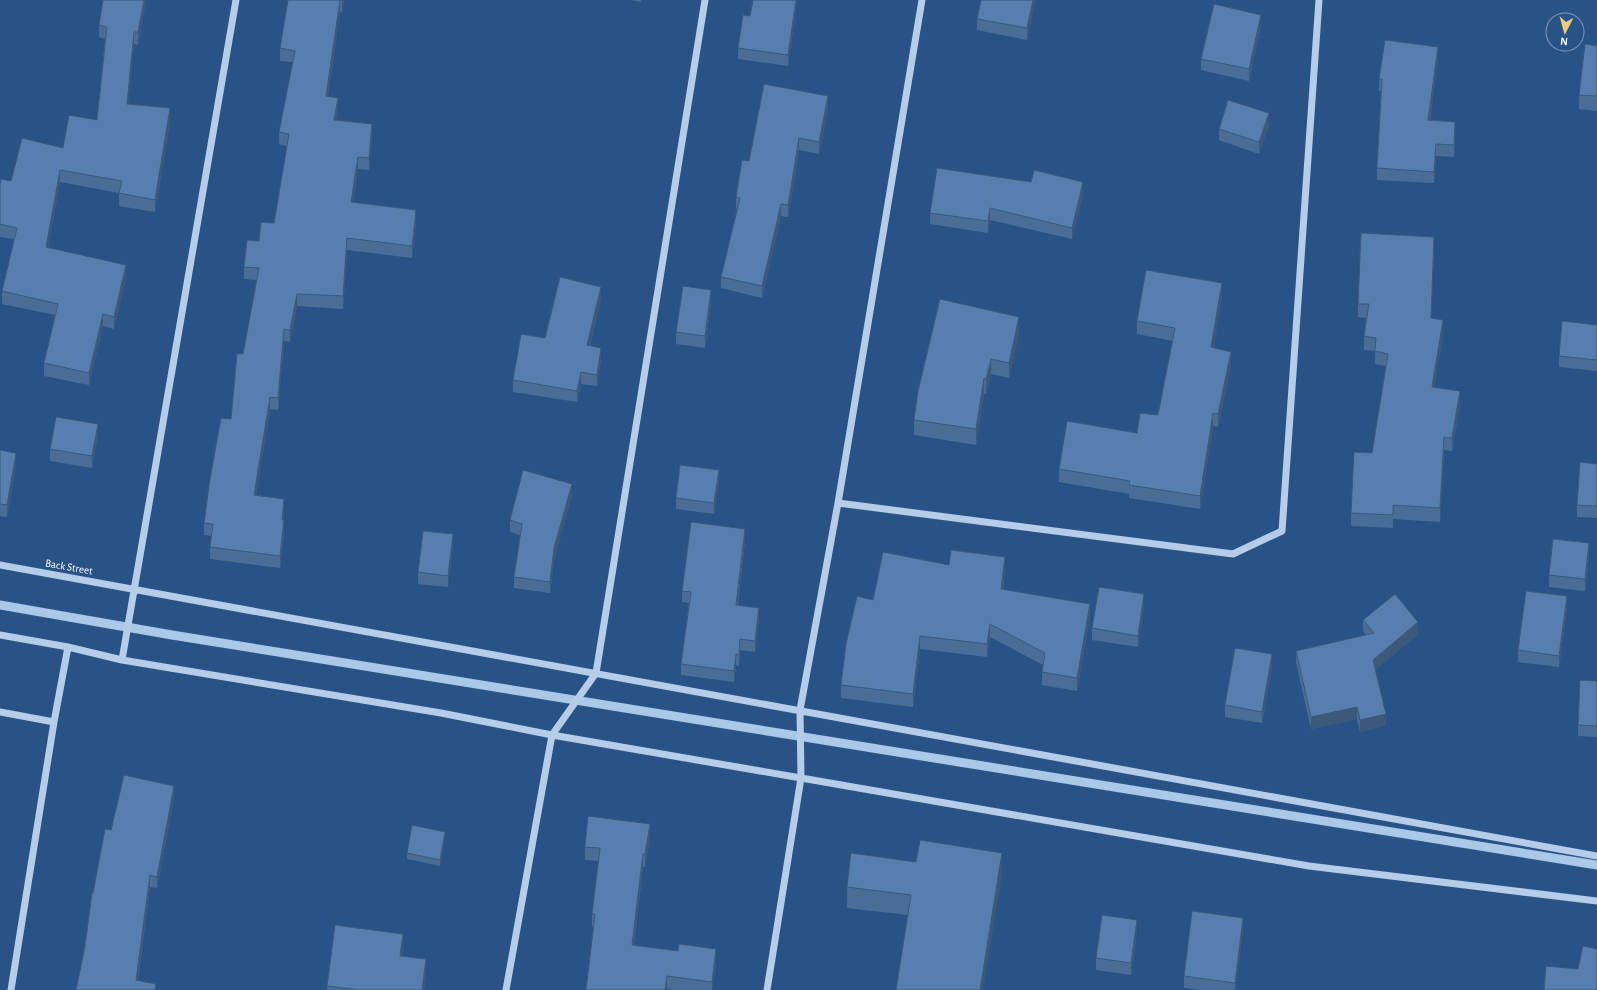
<svg xmlns="http://www.w3.org/2000/svg" width="1597" height="990" font-family="'Alegreya Sans',sans-serif">
  <style>
    .lines { fill: none; stroke-linecap: round; stroke-linejoin: round }
    .stream { stroke: #aac8e8; stroke-width: 9 }
    .minor { stroke: #b5cde8; stroke-width: 7 }
    .wall { fill: #4a6d97 }
    .shaded-wall { fill: #3c597b }
    .building { fill: #567fb0; stroke: #3c597b }
    .labels { text-anchor: middle; dominant-baseline: central; stroke-width: 3; stroke-linejoin: round; paint-order: stroke }
    .street-label { font-size: 11px; fill: #fff; stroke: #295387 }
  </style>
  <rect width="100%" height="100%" fill="#295387"/>
  <g class="lines">
    <path class="stream" d="M 0,605 L 172,635 L 1597,865"/>
    <path class="minor" d="M 838,503 L 1233,554 L 1282,531 L 1319,0
      M 0,565 L 1597,856
      M 0,635 L 68,647 L 122,660 L 441,713 L 552,735 L 801,778 L 1309,866 L 1597,901
      M 122,660 L 236,0
      M 0,712 L 54,722
      M 11,990 L 54,722 L 68,647
      M 506,990 L 552,735 L 596,673 L 705,0
      M 767,990 L 801,778 L 800,710 L 838,503 L 922,0"/>
  </g>
  <path class="wall" d="M 103,0 L 146,0 L 138,45 L 134,44 L 128,104 L 170,121 L 155,212 L 119,206 L 119,193 L 60,182 L 48,247 L 126,278 L 114,329 L 103,326 L 89,385 L 44,376 L 44,363 L 55,315 L 2,304 L 2,291 L 14,239 L 0,237 L 0,184 L 11,181 L 63,148 L 97,120 L 105,39 L 99,37 L 99,25 Z
    M 287,0 L 344,0 L 342,13 L 340,12 L 328,96 L 338,110 L 336,120 L 372,136 L 369,170 L 358,169 L 353,202 L 416,222 L 412,258 L 347,250 L 343,309 L 297,306 L 290,342 L 284,341 L 278,410 L 270,409 L 256,496 L 284,511 L 283,520 L 284,532 L 280,568 L 210,559 L 210,547 L 212,536 L 204,535 L 204,523 L 231,419 L 257,280 L 244,279 L 244,267 L 259,241 L 274,223 L 287,146 L 279,144 L 279,132 L 293,62 L 280,61 L 280,48 L 287,6 Z
    M 630,0 L 641,0 L 641,2 Z
    M 753,0 L 797,0 L 788,66 L 738,59 L 738,48 L 750,16 Z
    M 1035,0 L 1027,40 L 977,30 L 977,19 Z
    M 1261,26 L 1249,81 L 1201,70 L 1201,59 Z
    M 1597,46 L 1597,111 L 1579,109 L 1579,95 Z
    M 1438,59 L 1430,120 L 1455,133 L 1454,157 L 1436,156 L 1434,183 L 1377,180 L 1377,168 L 1381,91 L 1379,91 L 1379,79 Z
    M 828,107 L 819,154 L 799,150 L 788,217 L 781,216 L 762,298 L 721,288 L 721,277 L 737,209 L 736,209 L 736,197 L 749,161 Z
    M 1269,125 L 1259,154 L 1219,140 L 1219,129 Z
    M 1031,182 L 1083,193 L 1072,239 L 990,220 L 988,233 L 930,224 L 930,213 Z
    M 1434,250 L 1431,318 L 1443,334 L 1434,387 L 1460,405 L 1452,451 L 1444,450 L 1440,522 L 1393,519 L 1393,528 L 1351,526 L 1351,513 L 1372,453 L 1386,366 L 1375,364 L 1375,351 L 1364,350 L 1364,336 L 1366,318 L 1358,317 L 1358,304 Z
    M 1222,297 L 1213,348 L 1231,365 L 1218,427 L 1213,426 L 1200,509 L 1129,498 L 1129,494 L 1059,482 L 1059,469 L 1137,433 L 1158,415 L 1173,341 L 1137,334 L 1137,321 Z
    M 601,298 L 590,346 L 601,359 L 597,386 L 581,384 L 577,402 L 513,392 L 513,380 L 545,338 Z
    M 711,302 L 705,348 L 676,344 L 676,332 Z
    M 1597,325 L 1597,371 L 1559,367 L 1559,356 Z
    M 1019,333 L 1009,378 L 991,374 L 986,394 L 984,394 L 976,445 L 914,435 L 914,420 Z
    M 98,435 L 92,468 L 50,461 L 50,449 Z
    M 0,450 L 16,465 L 7,517 L 0,516 Z
    M 1597,464 L 1597,518 L 1577,517 L 1577,505 Z
    M 719,482 L 714,514 L 676,509 L 676,498 Z
    M 572,495 L 554,560 L 550,593 L 514,588 L 514,577 L 520,535 L 510,532 L 510,520 Z
    M 745,540 L 738,605 L 759,619 L 755,652 L 740,650 L 739,666 L 736,665 L 734,682 L 681,675 L 681,664 L 689,603 L 682,602 L 682,591 Z
    M 453,546 L 448,587 L 418,584 L 418,572 Z
    M 1589,555 L 1585,591 L 1549,587 L 1549,575 Z
    M 949,565 L 1005,570 L 1003,589 L 1090,617 L 1077,691 L 1042,685 L 1042,672 L 1043,665 L 990,637 L 987,657 L 920,649 L 913,707 L 841,698 L 841,685 L 873,600 Z
    M 1144,606 L 1138,647 L 1092,640 L 1092,628 Z
    M 1567,608 L 1559,667 L 1518,662 L 1518,650 Z
    M 1363,620 L 1418,634 L 1375,670 L 1386,725 L 1360,732 L 1357,719 L 1311,729 L 1296,663 L 1296,651 L 1366,635 L 1363,631 Z
    M 1272,666 L 1262,723 L 1225,717 L 1225,705 Z
    M 1597,681 L 1597,737 L 1578,736 L 1578,725 Z
    M 174,798 L 157,888 L 150,887 L 138,980 L 156,990 L 76,990 L 85,946 L 93,893 L 111,830 Z
    M 445,837 L 440,866 L 407,859 L 407,853 Z
    M 650,837 L 645,867 L 643,867 L 634,945 L 716,962 L 712,990 L 672,990 L 667,989 L 667,990 L 586,990 L 594,927 L 592,927 L 592,914 L 599,861 L 585,860 L 585,847 Z
    M 1002,874 L 908,915 L 847,908 L 847,887 Z
    M 1243,930 L 1235,990 L 1201,990 L 1184,988 L 1184,976 Z
    M 1137,931 L 1131,975 L 1096,970 L 1096,958 Z
    M 403,950 L 402,956 L 426,975 L 424,990 L 327,990 L 327,986 Z"/>
  <path class="shaded-wall" d="M 144,0 L 146,0 L 138,45 L 138,32 Z
    M 340,0 L 340,12 L 326,108 L 326,96 Z
    M 342,0 L 344,0 L 342,13 Z
    M 796,0 L 797,0 L 788,66 L 788,55 Z
    M 1033,0 L 1035,0 L 1027,40 L 1027,28 Z
    M 1261,15 L 1261,26 L 1249,81 L 1249,69 Z
    M 134,32 L 134,44 L 127,116 L 127,104 Z
    M 1438,47 L 1438,59 L 1428,132 L 1428,120 Z
    M 828,96 L 828,107 L 819,154 L 819,142 Z
    M 338,98 L 338,110 L 334,132 L 334,120 Z
    M 170,108 L 170,121 L 155,212 L 155,200 Z
    M 1269,113 L 1269,125 L 1259,154 L 1259,142 Z
    M 372,124 L 372,136 L 369,170 L 369,158 Z
    M 799,138 L 799,150 L 788,217 L 788,205 Z
    M 1436,144 L 1436,156 L 1434,183 L 1434,172 Z
    M 358,157 L 358,169 L 351,214 L 351,202 Z
    M 60,170 L 60,182 L 46,259 L 46,247 Z
    M 1083,182 L 1083,193 L 1072,239 L 1072,228 Z
    M 781,204 L 781,216 L 762,298 L 762,286 Z
    M 990,208 L 990,220 L 988,233 L 988,221 Z
    M 416,210 L 416,222 L 412,258 L 412,246 Z
    M 1434,237 L 1434,250 L 1431,332 L 1431,318 Z
    M 347,238 L 347,250 L 343,309 L 343,296 Z
    M 126,265 L 126,278 L 114,329 L 114,317 Z
    M 1222,283 L 1222,297 L 1211,361 L 1211,347 Z
    M 601,287 L 601,298 L 587,357 L 587,345 Z
    M 711,290 L 711,302 L 705,348 L 705,336 Z
    M 297,294 L 297,306 L 290,342 L 290,330 Z
    M 103,314 L 103,326 L 89,385 L 89,373 Z
    M 1019,317 L 1019,333 L 1009,378 L 1009,363 Z
    M 1443,320 L 1443,334 L 1432,400 L 1432,387 Z
    M 284,329 L 284,341 L 278,410 L 278,398 Z
    M 601,348 L 601,359 L 597,386 L 597,375 Z
    M 1231,352 L 1231,365 L 1218,427 L 1218,414 Z
    M 991,359 L 991,374 L 986,394 L 986,379 Z
    M 581,372 L 581,384 L 577,402 L 577,391 Z
    M 984,378 L 984,394 L 976,445 L 976,429 Z
    M 1460,391 L 1460,405 L 1452,451 L 1452,438 Z
    M 270,397 L 270,409 L 254,507 L 254,495 Z
    M 1213,413 L 1213,426 L 1200,509 L 1200,496 Z
    M 98,424 L 98,435 L 92,468 L 92,456 Z
    M 1444,437 L 1444,450 L 1440,522 L 1440,508 Z
    M 16,453 L 16,465 L 7,517 L 7,505 Z
    M 719,470 L 719,482 L 714,514 L 714,503 Z
    M 572,484 L 572,495 L 554,560 L 550,593 L 550,582 L 554,548 Z
    M 284,499 L 284,511 L 282,532 L 282,520 Z
    M 284,520 L 284,532 L 280,568 L 280,556 Z
    M 745,529 L 745,540 L 736,616 L 736,605 Z
    M 453,534 L 453,546 L 448,587 L 448,576 Z
    M 1589,543 L 1589,555 L 1585,591 L 1585,579 Z
    M 1005,557 L 1005,570 L 1001,602 L 1001,589 Z
    M 1144,594 L 1144,606 L 1138,647 L 1138,636 Z
    M 1567,596 L 1567,608 L 1559,667 L 1559,656 Z
    M 1090,604 L 1090,617 L 1077,691 L 1077,678 Z
    M 759,608 L 759,619 L 755,652 L 755,641 Z
    M 1418,622 L 1418,634 L 1373,672 L 1373,660 Z
    M 990,624 L 990,637 L 987,657 L 987,644 Z
    M 920,636 L 920,649 L 913,707 L 913,694 Z
    M 740,639 L 740,650 L 739,666 L 739,655 Z
    M 736,654 L 736,665 L 734,682 L 734,671 Z
    M 1272,654 L 1272,666 L 1262,723 L 1262,712 Z
    M 1357,707 L 1357,719 L 1311,729 L 1311,717 Z
    M 1386,714 L 1386,725 L 1360,732 L 1360,720 Z
    M 174,786 L 174,798 L 157,888 L 157,877 Z
    M 650,824 L 650,837 L 645,867 L 645,854 Z
    M 445,832 L 445,837 L 440,866 L 440,860 Z
    M 1002,853 L 1002,874 L 983,990 L 980,990 Z
    M 643,854 L 643,867 L 632,958 L 632,945 Z
    M 150,875 L 150,887 L 136,990 L 136,980 Z
    M 1243,918 L 1243,930 L 1235,990 L 1235,983 Z
    M 1137,920 L 1137,931 L 1131,975 L 1131,963 Z
    M 403,934 L 403,950 L 400,972 L 400,956 Z
    M 716,949 L 716,962 L 712,990 L 712,982 Z
    M 426,959 L 426,975 L 424,990 L 422,990 Z
    M 667,976 L 667,990 L 665,990 Z"/>
  <path class="building" d="M 103,0 L 144,0 L 138,32 L 134,32 L 127,104 L 170,108 L 155,200 L 119,193 L 122,181 L 60,170 L 46,247 L 126,265 L 114,317 L 103,314 L 89,373 L 44,363 L 58,304 L 2,291 L 17,228 L 0,224 L 0,184 L 1,179 L 11,181 L 22,138 L 63,148 L 69,115 L 97,120 L 107,27 L 99,25 Z
    M 288,0 L 342,0 L 340,0 L 326,96 L 338,98 L 334,120 L 372,124 L 369,158 L 358,157 L 351,202 L 416,210 L 412,246 L 347,238 L 343,296 L 297,294 L 290,330 L 284,329 L 278,398 L 270,397 L 254,495 L 284,499 L 282,520 L 284,520 L 280,556 L 210,547 L 213,524 L 204,523 L 210,479 L 221,418 L 231,419 L 237,354 L 243,354 L 259,268 L 244,267 L 247,240 L 259,241 L 261,222 L 274,223 L 289,134 L 279,132 L 295,51 L 280,48 Z
    M 753,0 L 796,0 L 788,55 L 738,48 L 743,15 L 750,16 Z
    M 981,0 L 1033,0 L 1027,28 L 977,19 Z
    M 1214,4 L 1261,15 L 1249,69 L 1201,59 Z
    M 1385,40 L 1438,47 L 1428,120 L 1455,122 L 1454,145 L 1436,144 L 1434,172 L 1377,168 L 1382,79 L 1379,79 Z
    M 1585,44 L 1597,46 L 1597,96 L 1579,95 Z
    M 764,84 L 828,96 L 819,142 L 799,138 L 788,205 L 781,204 L 762,286 L 721,277 L 740,198 L 736,197 L 742,160 L 749,161 Z
    M 1228,100 L 1269,113 L 1259,142 L 1219,129 Z
    M 937,168 L 1031,182 L 1034,170 L 1083,182 L 1072,228 L 990,208 L 988,221 L 930,213 Z
    M 1361,233 L 1434,237 L 1431,318 L 1443,320 L 1432,387 L 1460,391 L 1452,438 L 1444,437 L 1440,508 L 1393,505 L 1393,515 L 1351,513 L 1354,452 L 1372,453 L 1388,354 L 1375,351 L 1376,338 L 1364,336 L 1369,304 L 1358,304 Z
    M 1146,270 L 1222,283 L 1211,347 L 1231,352 L 1218,414 L 1213,413 L 1200,496 L 1129,485 L 1130,481 L 1059,469 L 1067,421 L 1137,433 L 1140,413 L 1158,415 L 1175,328 L 1137,321 Z
    M 560,277 L 601,287 L 587,345 L 601,348 L 597,375 L 581,372 L 577,391 L 513,380 L 521,334 L 545,338 Z
    M 683,286 L 711,290 L 705,336 L 676,332 Z
    M 940,299 L 1019,317 L 1009,363 L 991,359 L 986,379 L 984,378 L 976,429 L 914,420 L 918,391 Z
    M 1562,321 L 1597,325 L 1597,360 L 1559,356 Z
    M 56,417 L 98,424 L 92,456 L 50,449 Z
    M 0,450 L 16,453 L 7,505 L 0,504 Z
    M 1580,462 L 1597,464 L 1597,506 L 1577,505 Z
    M 680,465 L 719,470 L 714,503 L 676,498 Z
    M 523,470 L 572,484 L 554,548 L 550,582 L 514,577 L 522,524 L 510,520 Z
    M 691,522 L 745,529 L 736,605 L 759,608 L 755,641 L 740,639 L 739,655 L 736,654 L 734,671 L 681,664 L 691,592 L 682,591 Z
    M 423,531 L 453,534 L 448,576 L 418,572 Z
    M 1553,539 L 1589,543 L 1585,579 L 1549,575 Z
    M 951,550 L 1005,557 L 1001,589 L 1090,604 L 1077,678 L 1042,672 L 1045,653 L 990,624 L 987,644 L 920,636 L 913,694 L 841,685 L 846,644 L 857,596 L 873,600 L 883,552 L 949,565 Z
    M 1099,587 L 1144,594 L 1138,636 L 1092,628 Z
    M 1526,591 L 1567,596 L 1559,656 L 1518,650 Z
    M 1395,594 L 1418,622 L 1373,660 L 1386,714 L 1360,720 L 1357,707 L 1311,717 L 1296,651 L 1374,633 L 1363,620 Z
    M 1235,648 L 1272,654 L 1262,712 L 1225,705 Z
    M 1580,680 L 1597,681 L 1597,726 L 1578,725 Z
    M 124,775 L 174,786 L 157,877 L 150,875 L 136,980 L 156,984 L 155,990 L 76,990 L 85,946 L 92,893 L 93,893 L 105,829 L 111,830 Z
    M 588,816 L 650,824 L 645,854 L 643,854 L 632,945 L 678,951 L 679,944 L 716,949 L 712,982 L 667,976 L 665,990 L 586,990 L 595,914 L 592,914 L 600,848 L 585,847 Z
    M 412,825 L 445,832 L 440,860 L 407,853 Z
    M 920,840 L 1002,853 L 980,990 L 896,990 L 911,895 L 847,887 L 851,853 L 916,862 Z
    M 1192,911 L 1243,918 L 1235,983 L 1184,976 Z
    M 1102,915 L 1137,920 L 1131,963 L 1096,958 Z
    M 335,925 L 403,934 L 400,956 L 426,959 L 422,990 L 359,990 L 327,986 Z
    M 1583,946 L 1597,949 L 1597,990 L 1544,990 L 1546,966 L 1578,969 Z"/>
  <g class="labels">
    <g class="street-label">
      <text transform="translate(69 567) rotate(10)">Back Street</text>
    </g>
  </g>
  <g transform="translate(1565 32) rotate(186)"><circle r="19" fill="#295387" stroke="#7f98b7"/>
  <path d="M0-3L7 15L0 10L-7 15Z" fill="#efcc7c"/>
  <text y="-6" font-size="11" font-weight="bold" text-anchor="middle" fill="#ffffff">N</text>
  </g>
</svg>
